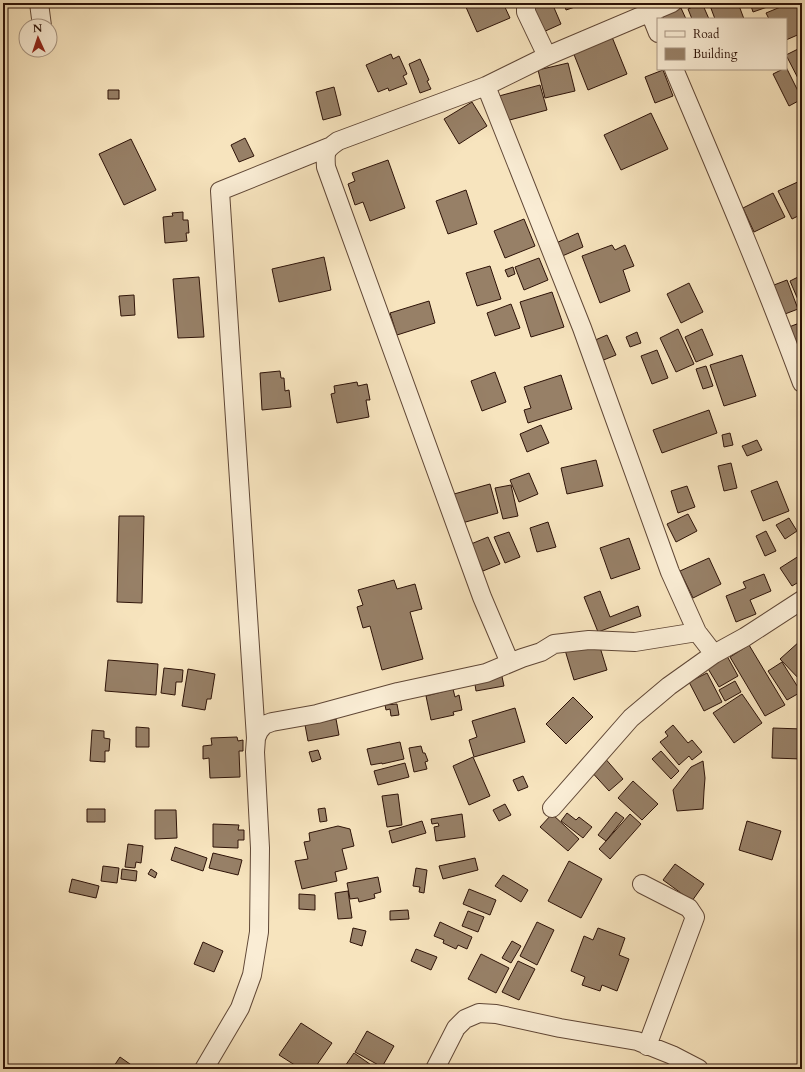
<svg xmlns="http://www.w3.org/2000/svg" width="805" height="1072" font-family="Cardo,serif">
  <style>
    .building { fill: #978067; stroke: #2e1308 }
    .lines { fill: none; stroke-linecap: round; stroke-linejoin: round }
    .minor-casing { stroke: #604736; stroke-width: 20 }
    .minor { stroke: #faedd5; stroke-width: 18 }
  </style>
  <rect width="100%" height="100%" fill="#f7e4be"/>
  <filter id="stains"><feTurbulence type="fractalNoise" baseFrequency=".005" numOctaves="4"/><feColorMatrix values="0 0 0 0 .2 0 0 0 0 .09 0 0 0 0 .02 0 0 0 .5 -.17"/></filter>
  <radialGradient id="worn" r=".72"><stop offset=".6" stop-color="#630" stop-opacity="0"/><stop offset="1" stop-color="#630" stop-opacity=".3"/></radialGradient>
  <path class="building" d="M 471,3 L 503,3 L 510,18 L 477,32 L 465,5 Z
    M 544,3 L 552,3 L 561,24 L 541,33 L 530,10 Z
    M 564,3 L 587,3 L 566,10 Z
    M 702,3 L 709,19 L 692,19 L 688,9 Z
    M 709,3 L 738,3 L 744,19 L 715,19 Z
    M 750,3 L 773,3 L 773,5 L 753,12 Z
    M 790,3 L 800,3 L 802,8 L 802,33 L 786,40 L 786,19 L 769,19 L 766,13 Z
    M 681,8 L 686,19 L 664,19 L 663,16 Z
    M 612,37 L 627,74 L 588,90 L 573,52 Z
    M 802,47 L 802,86 L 786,55 Z
    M 391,54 L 393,59 L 399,56 L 407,74 L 403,76 L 407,84 L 389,91 L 388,88 L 378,92 L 366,65 Z
    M 420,59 L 429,80 L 427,81 L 431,89 L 420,93 L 409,64 Z
    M 568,63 L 575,91 L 545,98 L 538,70 Z
    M 786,67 L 802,99 L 789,106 L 773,74 L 783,69 L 786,69 Z
    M 663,70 L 673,96 L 655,103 L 645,77 Z
    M 540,85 L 547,110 L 506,121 L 499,96 Z
    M 334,87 L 341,115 L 323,120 L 316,92 Z
    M 108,90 L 119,90 L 119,99 L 108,99 Z
    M 472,102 L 487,126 L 459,144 L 444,119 Z
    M 651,113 L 668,149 L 621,170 L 604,135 Z
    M 245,138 L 254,156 L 239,162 L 231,145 Z
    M 131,139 L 156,190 L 124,205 L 99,154 Z
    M 388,160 L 405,208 L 370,221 L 363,202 L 355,205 L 348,184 L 355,181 L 352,173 Z
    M 802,180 L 802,214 L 792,219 L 778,191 Z
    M 466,190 L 477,224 L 448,234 L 436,201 Z
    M 773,193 L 785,217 L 754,232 L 743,208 Z
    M 183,212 L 183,220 L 188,220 L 189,233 L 186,233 L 187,241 L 165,243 L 163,217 L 173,216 L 172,213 Z
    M 524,219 L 535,246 L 505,258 L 494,231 Z
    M 578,233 L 583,247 L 560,257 L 554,244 Z
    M 612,245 L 615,250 L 625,245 L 634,266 L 623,270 L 630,291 L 600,303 L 582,256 Z
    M 324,257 L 331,290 L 279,302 L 272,269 Z
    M 539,258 L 548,280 L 524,290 L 515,267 Z
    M 490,266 L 501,299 L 477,306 L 466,273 Z
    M 513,267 L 515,274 L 508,277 L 505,270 Z
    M 802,275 L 802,300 L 799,302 L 790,281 Z
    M 199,277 L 204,337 L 178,338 L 173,279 Z
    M 787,280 L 798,309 L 785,314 L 774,285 Z
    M 689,283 L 703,312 L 681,323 L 667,294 Z
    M 552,292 L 564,327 L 531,337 L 520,302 Z
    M 134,295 L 135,315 L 121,316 L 119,296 Z
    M 429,301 L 435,323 L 397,335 L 390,313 Z
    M 511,304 L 520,328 L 495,336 L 487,313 Z
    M 802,322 L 802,358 L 789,327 Z
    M 678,329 L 694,364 L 676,372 L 660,338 Z
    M 702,329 L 713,355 L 696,362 L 685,337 Z
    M 637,332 L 641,343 L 630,347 L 626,337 Z
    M 607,335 L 616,355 L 601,361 L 593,341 Z
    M 657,350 L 668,378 L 652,384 L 641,356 Z
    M 742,355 L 756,396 L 724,406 L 710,365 Z
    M 706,366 L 713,386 L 703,389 L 696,369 Z
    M 280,371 L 281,378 L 284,378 L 285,391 L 289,390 L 291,407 L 262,410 L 260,373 Z
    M 495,372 L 506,402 L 482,411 L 471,381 Z
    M 561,375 L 572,409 L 528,423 L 524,410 L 531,408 L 524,387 Z
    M 357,382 L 358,386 L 367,384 L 370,400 L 366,400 L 369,417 L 337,423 L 331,394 L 335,393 L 334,386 Z
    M 709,410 L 717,433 L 662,453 L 653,430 Z
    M 541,425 L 549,443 L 527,452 L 520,434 Z
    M 730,433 L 733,445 L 724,447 L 722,435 Z
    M 757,440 L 762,450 L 747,456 L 742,446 Z
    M 596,460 L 603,486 L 567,494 L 561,468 Z
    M 731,463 L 737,488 L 724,491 L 718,466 Z
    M 529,473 L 538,494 L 519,502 L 510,480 Z
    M 777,481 L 789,511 L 763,521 L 751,491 Z
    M 490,484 L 498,513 L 462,523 L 454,494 Z
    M 511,485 L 518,516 L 503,519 L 495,488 Z
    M 687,486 L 695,507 L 678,513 L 671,491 Z
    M 688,514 L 697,531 L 676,542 L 667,524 Z
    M 119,516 L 144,516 L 142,603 L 117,602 Z
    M 789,518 L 797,531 L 785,539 L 776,525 Z
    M 548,522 L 556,547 L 537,552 L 530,528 Z
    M 766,531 L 776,551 L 765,556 L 756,536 Z
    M 509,532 L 520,557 L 505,563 L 494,537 Z
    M 488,537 L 500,564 L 483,571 L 471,544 Z
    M 629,538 L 640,569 L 611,579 L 600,548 Z
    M 802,554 L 802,580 L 792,586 L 780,568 Z
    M 709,558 L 721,584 L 693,598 L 680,571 Z
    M 764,574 L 771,591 L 750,600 L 756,614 L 736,622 L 726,596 L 746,588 L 743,582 Z
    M 394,580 L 397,589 L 415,584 L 422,609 L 410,612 L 423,659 L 382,670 L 370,626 L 363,628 L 357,607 L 363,605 L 358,590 Z
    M 600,591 L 610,617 L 638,606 L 641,616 L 598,632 L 584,597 Z
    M 800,641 L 802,644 L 802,682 L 780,659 Z
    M 599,644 L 607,670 L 574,680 L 565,650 Z
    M 749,645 L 785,705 L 765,716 L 730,657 Z
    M 727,656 L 738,676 L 719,687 L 707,667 Z
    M 108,660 L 158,664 L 156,695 L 105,691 Z
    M 782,662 L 801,692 L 787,700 L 768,671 Z
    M 164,668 L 183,670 L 182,682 L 176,682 L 175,695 L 161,693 Z
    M 188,669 L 215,674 L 211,699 L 207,699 L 205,710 L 182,706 Z
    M 501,672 L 504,686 L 476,691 L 474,678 Z
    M 707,673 L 722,702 L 704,711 L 689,682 Z
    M 735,681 L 741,692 L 725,701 L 719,690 Z
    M 453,689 L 455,697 L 459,695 L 462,710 L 453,712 L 454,715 L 431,720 L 426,696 Z
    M 742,694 L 762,723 L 734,743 L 713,713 Z
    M 573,697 L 593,717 L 566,744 L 546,724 Z
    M 397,704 L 399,715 L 391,716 L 390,709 L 386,710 L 385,705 Z
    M 515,708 L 525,742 L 474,757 L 469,740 L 477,737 L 472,721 Z
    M 336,719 L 339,735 L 308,741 L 305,725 Z
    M 673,725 L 688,743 L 692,740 L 702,752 L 692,760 L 689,756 L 679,765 L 660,742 L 668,736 L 665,732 Z
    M 136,727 L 149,728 L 149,747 L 136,747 Z
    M 773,728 L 802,729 L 802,759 L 772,758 Z
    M 92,730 L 104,731 L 104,738 L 110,739 L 109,751 L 105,751 L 105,762 L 90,761 Z
    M 237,737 L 238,741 L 243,740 L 243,751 L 239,751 L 240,777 L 210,778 L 209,758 L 203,759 L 203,746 L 212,745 L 211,738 Z
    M 400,742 L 404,759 L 382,764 L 382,763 L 371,765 L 367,749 Z
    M 421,746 L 423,753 L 425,753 L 428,761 L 425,762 L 427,769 L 414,772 L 409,748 Z
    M 318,750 L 321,759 L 312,762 L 309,752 Z
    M 661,751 L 679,771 L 671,779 L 652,759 Z
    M 603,756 L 623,779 L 609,791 L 589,769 Z
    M 473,757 L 490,796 L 469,805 L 453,766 Z
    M 703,761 L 705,778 L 704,791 L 703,809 L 677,811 L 673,790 L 691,767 Z
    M 405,763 L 409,777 L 378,785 L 374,771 Z
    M 523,776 L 528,787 L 518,791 L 513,780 Z
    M 633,781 L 658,804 L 642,820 L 618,798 Z
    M 398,794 L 402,825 L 387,827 L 382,796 Z
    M 505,804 L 511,815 L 499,821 L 493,810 Z
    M 325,808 L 327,821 L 320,822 L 318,809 Z
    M 87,809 L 105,809 L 105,822 L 87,822 Z
    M 155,810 L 176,810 L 177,838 L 155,839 Z
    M 616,812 L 624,818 L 606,841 L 598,835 Z
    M 567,813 L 576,820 L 579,817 L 592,827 L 583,838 L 561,821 Z
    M 462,814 L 465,837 L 436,841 L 434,827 L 439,826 L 438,823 L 432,824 L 431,819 Z
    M 552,814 L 579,839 L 568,851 L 540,827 Z
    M 630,814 L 641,824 L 610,859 L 599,849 Z
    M 422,821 L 426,833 L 392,843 L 389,831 Z
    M 747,821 L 781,831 L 772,860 L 739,850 Z
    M 213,824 L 239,825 L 238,830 L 244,830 L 244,840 L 238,840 L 238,848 L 213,847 Z
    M 338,826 L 350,829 L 354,846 L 342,849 L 347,869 L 335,872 L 337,881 L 302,889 L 295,861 L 308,859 L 304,842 L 310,841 L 309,833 Z
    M 128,844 L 143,846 L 141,863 L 136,862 L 135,868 L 125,867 Z
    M 175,847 L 207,858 L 203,871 L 171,860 Z
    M 213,853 L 242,860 L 238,875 L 209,868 Z
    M 475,858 L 478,870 L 443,879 L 439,866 Z
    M 569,861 L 602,879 L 581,918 L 548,901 Z
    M 675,864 L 704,884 L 692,901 L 663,880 Z
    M 103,866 L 119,868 L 117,883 L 101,881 Z
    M 416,868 L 427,870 L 424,893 L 419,892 L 420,887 L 413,886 Z
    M 122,869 L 137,871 L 136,881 L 121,879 Z
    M 151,869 L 157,873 L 155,878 L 148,874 Z
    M 503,875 L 528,890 L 521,902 L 495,886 Z
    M 378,877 L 381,892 L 374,894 L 375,898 L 359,902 L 358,898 L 350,899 L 347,883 Z
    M 72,879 L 99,886 L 96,898 L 69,892 Z
    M 469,889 L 496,900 L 490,915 L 463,904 Z
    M 348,891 L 352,918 L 338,919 L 335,893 Z
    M 299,894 L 315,895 L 315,910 L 299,909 Z
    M 408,910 L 409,919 L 390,920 L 390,911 Z
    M 468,911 L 484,917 L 478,932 L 462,926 Z
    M 440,922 L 472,937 L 467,949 L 458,945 L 456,949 L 443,943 L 444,940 L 434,936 Z
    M 537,922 L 554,930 L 537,965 L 520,956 Z
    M 353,928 L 366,931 L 362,946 L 350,942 Z
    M 598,928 L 625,938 L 619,955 L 629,959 L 617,991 L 602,985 L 600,991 L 582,985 L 585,977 L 571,971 L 584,936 L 593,940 Z
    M 512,941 L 521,946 L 511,963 L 502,958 Z
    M 203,942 L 223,951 L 214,972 L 194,964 Z
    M 416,949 L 437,957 L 431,970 L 411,961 Z
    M 481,954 L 509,968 L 496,993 L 468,979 Z
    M 518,961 L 535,969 L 519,1000 L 502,992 Z
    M 301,1023 L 332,1043 L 314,1069 L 301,1069 L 279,1055 Z
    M 367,1031 L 394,1046 L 382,1067 L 355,1052 Z
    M 354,1053 L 377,1069 L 343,1069 Z
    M 120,1057 L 137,1069 L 112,1069 Z"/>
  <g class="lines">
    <defs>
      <path id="minor" d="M 39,3 L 42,26
        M 526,3 L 526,12 L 547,56
        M 649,3 L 650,13 L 658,33
        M 674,69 C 718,173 763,277 802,383
        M 486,86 L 582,328 L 670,572 L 697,632 L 714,654
        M 510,663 L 482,597 L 326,167 C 325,152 325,150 338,141 L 486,86 L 547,56 L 672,3
        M 256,738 L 220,191 L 329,147
        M 552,808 L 631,718 L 669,686 L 714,654 L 745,637 L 802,600
        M 642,884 L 689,908 L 695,917 L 647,1046
        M 204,1069 L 240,1008 L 252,975 L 259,932 L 260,848 L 255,752 L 256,738 L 259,731 L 264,725 L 272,722 L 317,714 L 398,692 L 486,673 L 522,658 L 541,652 L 554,644 L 589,640 L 635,642 L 697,632
        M 435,1069 L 456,1028 L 465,1019 L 479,1013 L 496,1014 L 560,1028 L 637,1041 L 672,1055 L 699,1069"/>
    </defs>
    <use href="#minor" class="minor-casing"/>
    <use href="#minor" class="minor"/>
  </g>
  <rect width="805" height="1072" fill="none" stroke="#f7e4be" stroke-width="16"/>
  <rect x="4" y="4" width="797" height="1064" fill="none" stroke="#2e1308" stroke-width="2"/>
  <rect x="8" y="8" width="789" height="1056" fill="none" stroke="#2e1308"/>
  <rect x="657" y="18" width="130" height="52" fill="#faedd5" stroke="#a89683"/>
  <rect x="665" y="31" width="20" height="6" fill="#faedd5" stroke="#a89683"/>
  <text x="693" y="38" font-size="12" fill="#2e1308">Road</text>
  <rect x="665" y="48" width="20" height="12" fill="#978067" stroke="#a89683"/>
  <text x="693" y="58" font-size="12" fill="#2e1308">Building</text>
  <g transform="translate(38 38) rotate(357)"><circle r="19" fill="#faedd5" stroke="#a89683"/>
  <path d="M0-3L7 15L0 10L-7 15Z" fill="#8f2418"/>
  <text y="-6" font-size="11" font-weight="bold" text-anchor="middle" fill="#2e1308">N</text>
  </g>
  <rect width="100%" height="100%" filter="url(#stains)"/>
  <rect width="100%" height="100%" fill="url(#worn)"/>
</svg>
